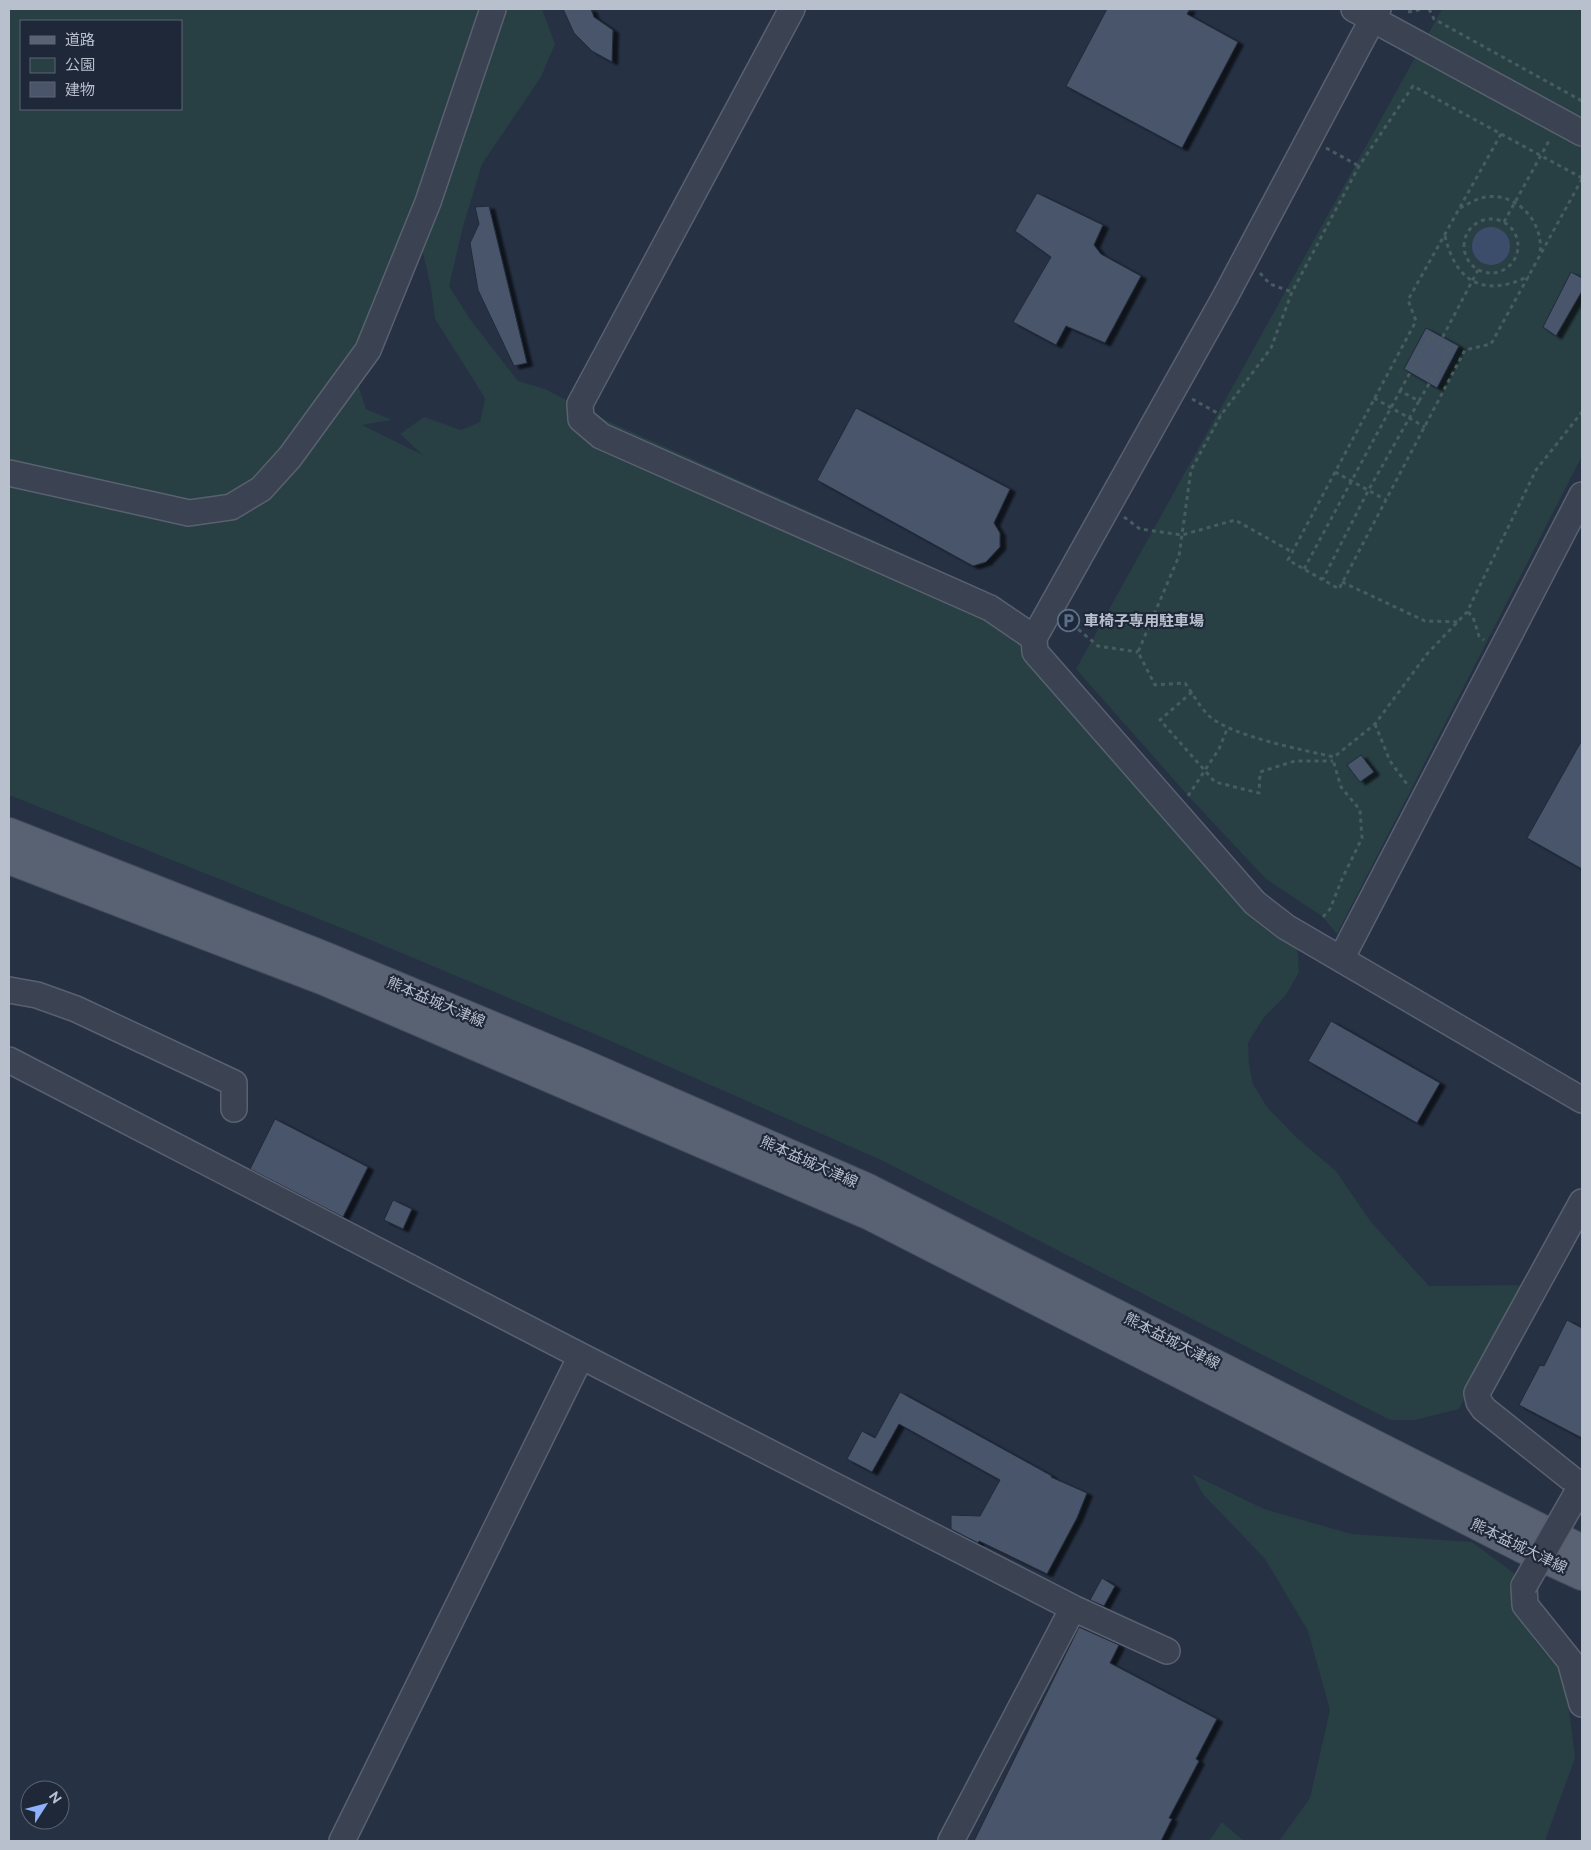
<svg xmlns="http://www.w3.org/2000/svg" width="1591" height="1850" font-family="Raleway,'Noto Sans JP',sans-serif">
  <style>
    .green { fill: #283f44; fill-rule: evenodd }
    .water { fill: #3c4d6c }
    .building { fill: #4a556a; stroke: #212a3a; filter: url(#shadow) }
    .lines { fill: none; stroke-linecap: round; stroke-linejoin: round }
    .minor-casing { stroke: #596170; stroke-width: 28 }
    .major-casing { stroke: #444c5c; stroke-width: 30 }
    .path { stroke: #475c61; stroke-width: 3; stroke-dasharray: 4 4; stroke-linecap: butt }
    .minor { stroke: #3b4353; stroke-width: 25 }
    .major { stroke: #596273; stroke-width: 28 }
    .minor-bridge-casing { stroke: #596170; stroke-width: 28; stroke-linecap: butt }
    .minor-bridge { stroke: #3b4353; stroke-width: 25 }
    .labels { text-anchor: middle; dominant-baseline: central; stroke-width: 4.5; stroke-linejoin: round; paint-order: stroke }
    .poi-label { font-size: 15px; font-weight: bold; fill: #b8bfcd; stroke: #1f2838; text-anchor: start }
    .street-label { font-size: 15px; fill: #b8bfcd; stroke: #1f2838 }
  </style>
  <defs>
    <filter id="shadow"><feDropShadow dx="5.5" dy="3" stdDeviation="1" flood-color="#0009"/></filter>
  </defs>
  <rect width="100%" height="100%" fill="#263144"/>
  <path class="green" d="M 9,9 L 542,9 L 555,44 L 541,77 L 482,164 L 463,227 L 449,286 L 470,319 L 518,381 L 545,389 L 601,418 L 971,584 L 1013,606 L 1138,754 L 1227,852 L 1293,937 L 1298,954 L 1299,972 L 1286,995 L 1264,1017 L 1248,1043 L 1249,1065 L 1253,1084 L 1267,1107 L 1297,1138 L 1336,1171 L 1371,1222 L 1429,1286 L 1526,1285 L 1459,1409 L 1415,1420 L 1390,1420 L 881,1160 L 599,1036 L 349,931 L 9,795 ZM 21,21 L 181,21 L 181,109 L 21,109 ZM 403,242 L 423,253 L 431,288 L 435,319 L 485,398 L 480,422 L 461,430 L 424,417 L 400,434 L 423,455 L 362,425 L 392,420 L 366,409 L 359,388 L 385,289 Z
    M 1442,9 L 1582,9 L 1582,456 L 1337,934 L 1323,917 L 1266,879 L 1190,798 L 1076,669 Z
    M 1192,1474 L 1264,1509 L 1352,1534 L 1472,1542 L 1515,1574 L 1511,1603 L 1536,1642 L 1565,1677 L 1575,1758 L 1545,1841 L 1279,1841 L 1310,1798 L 1330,1710 L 1308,1631 L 1265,1559 L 1203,1494 Z
    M 1222,1822 L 1244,1841 L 1209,1841 Z"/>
  <path class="water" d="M1472 246a19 19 0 1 1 38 0a19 19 0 1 1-38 0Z"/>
  <path class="building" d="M 563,9 L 591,9 L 594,17 L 613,30 L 612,62 L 592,51 L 574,33 Z
    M 1107,9 L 1190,9 L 1187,14 L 1238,42 L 1182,148 L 1066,86 Z
    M 1037,193 L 1103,225 L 1094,245 L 1101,254 L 1141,276 L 1105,343 L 1066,326 L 1056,345 L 1013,322 L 1051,257 L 1015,231 Z
    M 489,206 L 527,363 L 514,366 L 478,290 L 470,243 L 479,224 L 475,207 Z
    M 1571,272 L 1582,278 L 1582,291 L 1556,336 L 1543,327 Z
    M 1426,328 L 1459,346 L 1437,388 L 1404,369 Z
    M 856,408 L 1010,489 L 994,523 L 1000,533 L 1000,547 L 986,562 L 973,566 L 817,480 Z
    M 1582,740 L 1582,869 L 1527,838 Z
    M 1361,755 L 1374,772 L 1360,782 L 1347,765 Z
    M 1331,1021 L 1440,1083 L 1417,1123 L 1308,1061 Z
    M 275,1119 L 368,1167 L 343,1217 L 250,1169 Z
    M 393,1200 L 412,1209 L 403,1229 L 384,1220 Z
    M 1567,1320 L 1582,1328 L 1582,1438 L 1519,1405 L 1540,1365 L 1544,1366 Z
    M 900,1392 L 1052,1476 L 1051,1477 L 1087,1493 L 1077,1518 L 1047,1574 L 979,1541 L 978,1543 L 951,1529 L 951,1515 L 980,1516 L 1000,1480 L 899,1424 L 872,1472 L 847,1459 L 862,1431 L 875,1438 Z
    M 1102,1578 L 1115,1586 L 1104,1606 L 1090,1600 Z
    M 1079,1627 L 1119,1645 L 1110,1663 L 1217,1719 L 1196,1759 L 1199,1761 L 1169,1818 L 1172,1819 L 1161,1841 L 974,1841 Z"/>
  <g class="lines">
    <defs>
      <path id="minor" d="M 792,9 L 580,404 L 581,419 L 601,436 L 990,608 L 1034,638
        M 1354,9 L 1582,133
        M 1378,9 L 1225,297 L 1034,638 L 1035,652 L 1255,903 L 1286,927 L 1582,1100
        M 9,473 L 189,513 L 231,507 L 261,489 L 290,457 L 368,350 L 428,202 L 493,9
        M 1341,959 L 1582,495
        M 9,990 L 37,995 L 76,1009 L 234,1083 L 234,1109
        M 9,1060 L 581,1356 L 1073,1608 L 1167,1651
        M 1576,1495 L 1579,1487 L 1573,1480 L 1484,1409 L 1479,1402 L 1477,1393 L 1582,1202
        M 1524,1586 L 1525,1605 L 1570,1661 L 1582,1704
        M 342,1841 L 581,1356
        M 951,1841 L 1073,1608"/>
      <path id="major" d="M 9,832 L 325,956 L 580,1062 L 866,1187 L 1582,1549
        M 9,860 L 324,981 L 870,1216 L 1521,1548 L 1582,1576"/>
    </defs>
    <use href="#minor" class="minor-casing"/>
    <use href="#major" class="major-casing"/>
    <path class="path" d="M 1429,9 L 1434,19 L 1582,101
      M 1408,12 L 1423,9
      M 1501,134 L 1408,300 L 1416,321 L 1288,560 L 1339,589 L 1465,350 L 1491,344 L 1582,179
      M 1326,148 L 1359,166
      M 1582,178 L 1413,86 L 1359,166 L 1292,292 L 1271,348 L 1221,415 L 1191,470 L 1179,556 L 1138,652 L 1155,685 L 1185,683 C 1192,693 1199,705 1207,714 C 1228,736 1304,750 1334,757 L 1375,724 L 1427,654 L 1467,612 L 1536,470 L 1582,412
      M 1460,208 C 1468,204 1476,199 1485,197 C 1518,192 1544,223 1540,253
      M1464 246a27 27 0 1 1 54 0a27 27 0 1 1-54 0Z
      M 1504,222 L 1550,139
      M 1445,236 C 1456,283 1485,298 1529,276
      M 1260,273 L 1270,284 L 1292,292
      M 1400,391 L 1430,336 L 1440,342 L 1478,270
      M 1374,398 L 1425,427
      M 1192,399 L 1221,415
      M 1419,401 L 1450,348 L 1440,342
      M 1335,472 L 1386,500
      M 1124,517 L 1140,529 L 1182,535 L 1235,520 L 1292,552
      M 1304,569 L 1400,391 L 1419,401 L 1368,491 L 1323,579
      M 1342,582 L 1425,621 L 1458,622
      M 1468,612 L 1473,617 L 1479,636 L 1484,640
      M 1066,619 L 1098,646 L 1138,652
      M 1192,692 L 1160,720 L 1215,782 L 1259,793 L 1260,772 L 1295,761 L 1333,761
      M 1375,724 L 1390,761 L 1409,787
      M 1188,796 L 1219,749 L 1228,727
      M 1323,917 L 1330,909 L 1342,879 L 1362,838 L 1360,810 L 1341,787 L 1333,760"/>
    <use href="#minor" class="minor"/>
    <use href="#major" class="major"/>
    <defs>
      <path id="minor-bridge" d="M 1524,1586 L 1576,1495"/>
    </defs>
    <use href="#minor-bridge" class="minor-bridge-casing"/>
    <use href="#minor-bridge" class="minor-bridge"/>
  </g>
  <defs>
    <symbol id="parking-ring" viewBox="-11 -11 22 22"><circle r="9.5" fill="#1f2838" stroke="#5c6f8a" stroke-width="1.5"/><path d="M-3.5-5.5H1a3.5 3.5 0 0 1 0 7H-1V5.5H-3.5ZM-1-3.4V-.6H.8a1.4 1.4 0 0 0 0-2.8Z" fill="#5c6f8a"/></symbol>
  </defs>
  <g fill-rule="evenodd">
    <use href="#parking-ring" x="1056" y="608" width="25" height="25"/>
  </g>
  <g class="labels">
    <g class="poi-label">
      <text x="1084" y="621">車椅子専用駐車場</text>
    </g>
    <g class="street-label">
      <text transform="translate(436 1002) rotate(23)">熊本益城大津線</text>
      <text transform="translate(809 1162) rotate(24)">熊本益城大津線</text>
      <text transform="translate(1172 1341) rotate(27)">熊本益城大津線</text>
      <text transform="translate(1519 1546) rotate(26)">熊本益城大津線</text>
    </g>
  </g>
  <rect width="1591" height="1850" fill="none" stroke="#b8bfcd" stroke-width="20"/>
  <rect x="20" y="20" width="162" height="90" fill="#1f2838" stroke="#5c6474"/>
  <rect x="30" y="36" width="25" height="8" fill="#596273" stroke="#5c6474"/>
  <text x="65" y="45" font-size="15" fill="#b8bfcd">道路</text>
  <rect x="30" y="58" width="25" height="15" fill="#283f44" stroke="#5c6474"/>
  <text x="65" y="70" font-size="15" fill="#b8bfcd">公園</text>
  <rect x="30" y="82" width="25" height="15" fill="#4a556a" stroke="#5c6474"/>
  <text x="65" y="95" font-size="15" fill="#b8bfcd">建物</text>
  <g transform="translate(45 1805) rotate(54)"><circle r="24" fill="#1f2838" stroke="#5c6474"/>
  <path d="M0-4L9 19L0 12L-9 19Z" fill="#8fb1fb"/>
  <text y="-8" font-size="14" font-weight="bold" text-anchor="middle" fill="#b8bfcd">N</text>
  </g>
</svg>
